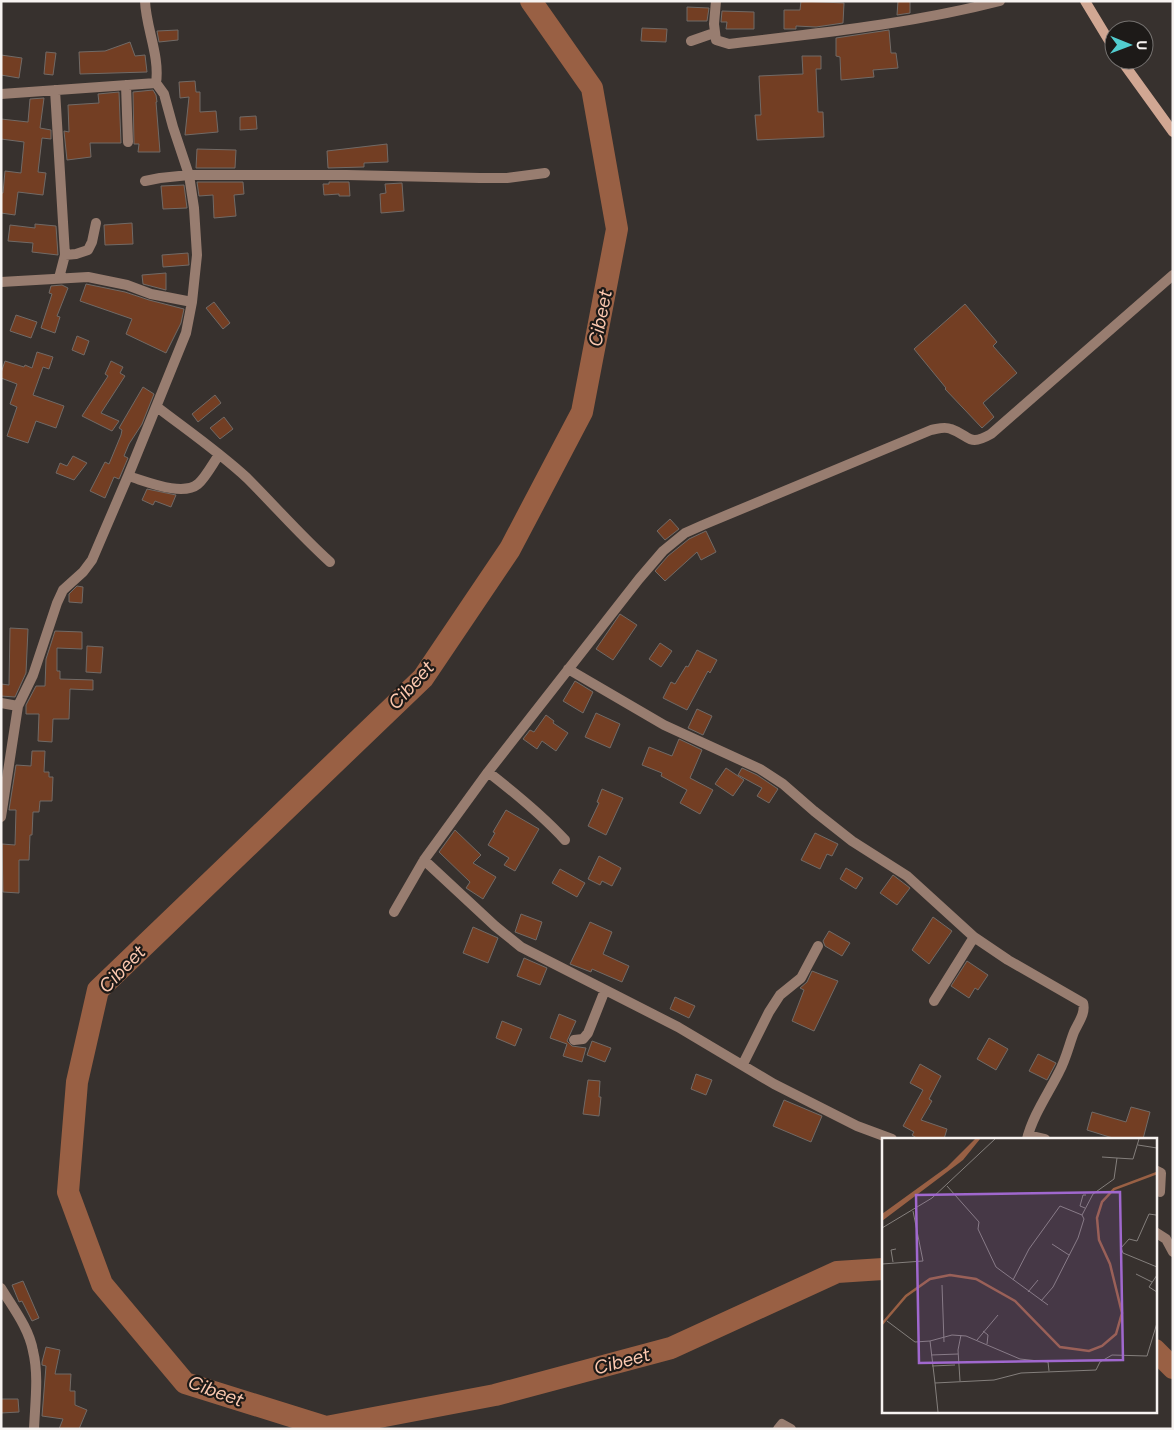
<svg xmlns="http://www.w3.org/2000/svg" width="1174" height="1430" font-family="Figtree,sans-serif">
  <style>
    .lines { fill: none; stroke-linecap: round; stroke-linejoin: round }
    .river { stroke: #996044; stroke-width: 22 }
    .building { fill: #733e23; stroke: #716a66 }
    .street { stroke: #987d70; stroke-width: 10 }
    .secondary { stroke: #d1a793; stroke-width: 10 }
    .labels { text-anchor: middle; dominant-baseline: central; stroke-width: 4.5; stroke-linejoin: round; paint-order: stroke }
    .water-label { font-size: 19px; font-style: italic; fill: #fcc8af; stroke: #1d1a18 }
    .inset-river { fill: none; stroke: #996044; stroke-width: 2.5 }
    .inset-road { fill: none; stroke: #847f7c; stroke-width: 1 }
    .view { fill: #a068ce; fill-opacity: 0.15; stroke: #a068ce; stroke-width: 2.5 }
    .inset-edge { fill: none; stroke: #f7f3f1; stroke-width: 2.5 }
  </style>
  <rect width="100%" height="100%" fill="#37312e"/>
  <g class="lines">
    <path class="river" d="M 531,1 L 592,88 L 617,229 L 582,412 L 510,549 L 423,678 L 98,990 L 77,1082 L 68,1192 L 102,1284 L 185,1383 L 326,1427 L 495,1395 L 671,1348 L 837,1272 L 883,1269
      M 1155,1350 L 1173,1368"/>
  </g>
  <path class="building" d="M 801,1 L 844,3 L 843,23 L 816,27 L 796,26 L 796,29 L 784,29 L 784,10 L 800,10 Z
    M 898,1 L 910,1 L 910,13 L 897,15 Z
    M 687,7 L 709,8 L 707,21 L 687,21 Z
    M 722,11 L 754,12 L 754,29 L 726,29 L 727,22 L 721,22 Z
    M 642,28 L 667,29 L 666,42 L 641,41 Z
    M 178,30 L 178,40 L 159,42 L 157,31 Z
    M 889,30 L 891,53 L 896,53 L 898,68 L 873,70 L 874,77 L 841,80 L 840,57 L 836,56 L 836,38 Z
    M 130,42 L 135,56 L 145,55 L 147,72 L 80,74 L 79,52 L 105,51 Z
    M 46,52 L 56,53 L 53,75 L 44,74 Z
    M 1,55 L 22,58 L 19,78 L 1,75 Z
    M 802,56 L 821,56 L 821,69 L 816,69 L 818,112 L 823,112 L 824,137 L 757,140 L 755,115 L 761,115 L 759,76 L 803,74 Z
    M 195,81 L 196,92 L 200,92 L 200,112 L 216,111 L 218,132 L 185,135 L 189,97 L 180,98 L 179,82 Z
    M 153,90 L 156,95 L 157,102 L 156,102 L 160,152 L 138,152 L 139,144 L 134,144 L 133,92 Z
    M 119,92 L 121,143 L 90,143 L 91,157 L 67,160 L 64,131 L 69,132 L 68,105 L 99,103 L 98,94 Z
    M 44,98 L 40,128 L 51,130 L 51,139 L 42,138 L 38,172 L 46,173 L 43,195 L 18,192 L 15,215 L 1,213 L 1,193 L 3,193 L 5,171 L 21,173 L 24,142 L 1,139 L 1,119 L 28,122 L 30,99 Z
    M 256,116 L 257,129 L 240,130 L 240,117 Z
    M 387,144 L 388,162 L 364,163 L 364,167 L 328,168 L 327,151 Z
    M 197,149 L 236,150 L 235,168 L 196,168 Z
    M 197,182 L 243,182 L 244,194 L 234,195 L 236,216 L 214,218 L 213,195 L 199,196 Z
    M 329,182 L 349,182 L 350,196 L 339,196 L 339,194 L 324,195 L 323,184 L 329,184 Z
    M 402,183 L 404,211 L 381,213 L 380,194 L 386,193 L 385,184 Z
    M 184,185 L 187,208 L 163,209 L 161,186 Z
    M 132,223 L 133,244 L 105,245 L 104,225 Z
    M 35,224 L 56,226 L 58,255 L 32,252 L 33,243 L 8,241 L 10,225 L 35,228 Z
    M 188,253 L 189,265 L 163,267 L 162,255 Z
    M 166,273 L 166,290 L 143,284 L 142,275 Z
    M 86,284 L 125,292 L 149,300 L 184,309 L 181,323 L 166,353 L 126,334 L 132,319 L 80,301 Z
    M 62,285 L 68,288 L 57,316 L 60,317 L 55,333 L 41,328 L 52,294 L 49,293 L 51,286 Z
    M 214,302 L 230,323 L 223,329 L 206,308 Z
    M 965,304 L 997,342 L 993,346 L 1017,373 L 983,403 L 994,417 L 982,428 L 945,389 L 946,388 L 914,349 Z
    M 16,315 L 37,322 L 31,338 L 10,331 Z
    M 77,336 L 89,341 L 84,355 L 72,350 Z
    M 37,352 L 53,357 L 49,369 L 43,367 L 33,395 L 64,406 L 56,428 L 36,421 L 28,443 L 7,436 L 17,407 L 10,404 L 17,384 L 1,378 L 1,373 L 5,361 L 24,367 L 25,365 L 32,368 Z
    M 111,361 L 123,367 L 120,373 L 125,376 L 101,413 L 119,421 L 112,431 L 82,416 L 108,376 L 105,374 Z
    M 143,387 L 154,394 L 142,424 L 129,444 L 124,456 L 128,458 L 119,479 L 114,477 L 105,498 L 90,491 L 105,462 L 109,464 L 121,435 L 122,430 L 119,428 Z
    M 215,395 L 221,403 L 198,422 L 192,414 Z
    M 224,417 L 233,429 L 220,439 L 210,428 Z
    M 73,456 L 87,463 L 74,480 L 56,473 L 60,463 L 67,466 Z
    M 147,489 L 176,495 L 171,507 L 155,501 L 153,505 L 142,500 Z
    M 670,519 L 679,529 L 665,540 L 657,531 Z
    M 706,531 L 716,552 L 701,560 L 697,552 L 665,581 L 655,571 L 668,556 L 689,539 Z
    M 77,586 L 83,587 L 82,603 L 69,602 L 69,594 Z
    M 620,614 L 637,625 L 613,660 L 596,649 Z
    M 10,628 L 28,629 L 26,673 L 15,697 L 1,696 L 1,684 L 9,685 Z
    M 55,631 L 82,632 L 82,649 L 57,648 L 57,671 L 60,671 L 60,679 L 93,680 L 93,690 L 70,689 L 69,719 L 53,719 L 52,742 L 38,741 L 39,714 L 26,714 L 26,705 L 36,686 L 45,686 L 46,659 Z
    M 660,643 L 672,651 L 661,667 L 649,659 Z
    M 87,646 L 103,647 L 101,673 L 86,672 Z
    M 697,650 L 717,660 L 710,673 L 708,671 L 687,710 L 663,698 L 671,682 L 675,684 L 686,666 L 688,667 Z
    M 575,681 L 593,692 L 583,713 L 563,701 Z
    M 697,709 L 712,716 L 703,735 L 688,728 Z
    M 596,713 L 620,724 L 610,748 L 585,737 Z
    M 546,715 L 554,721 L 553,723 L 568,733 L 556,751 L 542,741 L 537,749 L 523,739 L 530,730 L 534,732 Z
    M 679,739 L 702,750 L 690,778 L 713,790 L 700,814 L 680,803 L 687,790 L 661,776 L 662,773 L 642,765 L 649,747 L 672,756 Z
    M 32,751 L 45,751 L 44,772 L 49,772 L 49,777 L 53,777 L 52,801 L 40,801 L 39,812 L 33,812 L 32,835 L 30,835 L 29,860 L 19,860 L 19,893 L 3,892 L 2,844 L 15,845 L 16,810 L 9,810 L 16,765 L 31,766 Z
    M 726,768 L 744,780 L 733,796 L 715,784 Z
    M 742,768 L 757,775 L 778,789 L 769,803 L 757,796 L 762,788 L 738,775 Z
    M 602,789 L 623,798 L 606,835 L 588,826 L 599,803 L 597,802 Z
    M 506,810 L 539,829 L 515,871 L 504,865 L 509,858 L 488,845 L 495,833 L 493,832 Z
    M 455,830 L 481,855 L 473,863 L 496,877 L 483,899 L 466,888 L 470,882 L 439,852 Z
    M 815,833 L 838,844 L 832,856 L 827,854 L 820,869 L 801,860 Z
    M 599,856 L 621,868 L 612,886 L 602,881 L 600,885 L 588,879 Z
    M 846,868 L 863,878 L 856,889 L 840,879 Z
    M 560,869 L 585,883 L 577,897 L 552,883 Z
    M 893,875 L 910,888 L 897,905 L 880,893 Z
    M 521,914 L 542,922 L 536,940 L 515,932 Z
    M 933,917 L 952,931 L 929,964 L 912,950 Z
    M 590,922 L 612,932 L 603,954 L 629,966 L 622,982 L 592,969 L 591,972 L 570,964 Z
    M 473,927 L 498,938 L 488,963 L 463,953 Z
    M 829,931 L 850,943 L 842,956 L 825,946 L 823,941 Z
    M 524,958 L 547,968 L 540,985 L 517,976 Z
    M 967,961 L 988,975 L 978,990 L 975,988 L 969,998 L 951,986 Z
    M 812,971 L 838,981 L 814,1031 L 792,1021 L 804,990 L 800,988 L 807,982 Z
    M 675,997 L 695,1006 L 689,1018 L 670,1009 Z
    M 559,1014 L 576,1021 L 567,1041 L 572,1046 L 586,1048 L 582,1062 L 563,1056 L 567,1044 L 550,1038 Z
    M 502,1021 L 522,1029 L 515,1046 L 496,1038 Z
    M 989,1038 L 1008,1049 L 996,1070 L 977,1059 Z
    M 592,1041 L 611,1048 L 605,1062 L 587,1055 Z
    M 1038,1054 L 1056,1063 L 1047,1080 L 1029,1071 Z
    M 920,1064 L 941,1076 L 929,1099 L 932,1101 L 921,1120 L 947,1129 L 944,1139 L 918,1139 L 912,1135 L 914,1132 L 903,1126 L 923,1090 L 910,1083 Z
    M 696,1074 L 712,1080 L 706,1095 L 691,1089 Z
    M 588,1080 L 600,1081 L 599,1097 L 601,1097 L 599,1116 L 583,1114 Z
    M 784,1100 L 822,1116 L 811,1142 L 773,1126 Z
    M 1131,1107 L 1150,1112 L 1143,1139 L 1116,1139 L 1087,1130 L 1092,1112 L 1126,1122 Z
    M 23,1281 L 39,1318 L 32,1321 L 22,1301 L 19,1302 L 12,1285 Z
    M 46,1347 L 60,1350 L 55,1374 L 71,1374 L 70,1391 L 75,1391 L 75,1405 L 87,1410 L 79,1429 L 59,1429 L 63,1419 L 42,1416 L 46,1366 L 42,1365 L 42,1362 Z
    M 1,1399 L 18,1399 L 19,1412 L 1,1413 Z"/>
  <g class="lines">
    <path class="street" d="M 145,1 C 146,28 160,56 156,83
      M 716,1 L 714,24 L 716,40 L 729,44 C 820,33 911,24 1000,1
      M 691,41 L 714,33
      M 126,85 L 128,142
      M 55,90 L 65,255 L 59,278
      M 1,94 L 156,83 L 164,94 L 173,127 L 189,175 L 194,208 L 197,255 L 192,302 L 186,333 L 128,476 L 92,560 L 83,572 L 63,590 L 57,603 L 33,675 L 18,706 L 1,817
      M 145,181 L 160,178 L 189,175 L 347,175 L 480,178 L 507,178 L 545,173
      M 65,255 L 76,254 L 88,250 L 92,242 L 96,223
      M 1,282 L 88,277 L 127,285 L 151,294 L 192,302
      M 157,407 C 187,430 219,452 247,478 C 275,506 301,536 330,562
      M 128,476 C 146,481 182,497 198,484 C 206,477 213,463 219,455
      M 568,669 L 664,725 L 760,769 L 783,784 L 814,811 L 852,841 L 907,876 L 974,937 L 1008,960 L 1083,1003 C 1086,1013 1078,1023 1074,1032 C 1069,1045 1066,1059 1059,1072 C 1048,1094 1033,1115 1027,1139
      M 1,703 L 18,706
      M 488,772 C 515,793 542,815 565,840
      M 424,860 L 495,926 L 521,947 L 678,1027 L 774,1084 L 857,1126 L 892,1139
      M 394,912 L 424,860 L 488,772 L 639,579 L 663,551 L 685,533 L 703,525 L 931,430 C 938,429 944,426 951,429 C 971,436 968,447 991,434 L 1173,275
      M 934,1001 L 974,937
      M 574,1040 L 583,1039 L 588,1033 L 605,990
      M 743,1064 L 769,1012 L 780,995 L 801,978 L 818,946
      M 1028,1135 L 1045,1139
      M 1155,1170 L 1161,1173 L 1160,1192
      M 1155,1232 L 1166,1239 L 1173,1252
      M 1,1288 C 13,1308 29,1328 33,1351 C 39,1375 35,1404 34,1429
      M 778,1429 L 782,1424 L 791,1429"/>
    <path class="secondary" d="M 1085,1 L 1114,49
      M 1121,60 L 1173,132"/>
  </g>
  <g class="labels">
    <g class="water-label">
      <text transform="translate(600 318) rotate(-79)">Cibeet</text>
      <text transform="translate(411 685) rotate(-48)">Cibeet</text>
      <text transform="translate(122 969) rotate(-46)">Cibeet</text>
      <text transform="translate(622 1361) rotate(-15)">Cibeet</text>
      <text transform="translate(216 1391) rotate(20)">Cibeet</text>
    </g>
  </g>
  <g transform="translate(882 1138)">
    <rect width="275" height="275" fill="#37312e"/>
    <path d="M 93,1 L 98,1 L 81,22 L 0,83 L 0,76 L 65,29 Z" fill="#996044"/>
    <path class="inset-river" d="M 0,186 L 24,158 L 48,141 L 68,137 L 94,141 L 133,163 L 178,209 L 207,213 L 220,208 L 234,196 L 240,175 L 228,126 L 217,102 L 215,80 L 220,64 L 232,51 L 275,35"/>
    <path class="inset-road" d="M 256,7 L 275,10M 220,19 L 235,20M 65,48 L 97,84 L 96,91 L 114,129 L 166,167M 203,70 L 198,68 L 201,57 L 204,57M 200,77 L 211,56 L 232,41 L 235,20 L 251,21 L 257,1M 274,77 L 267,76 L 255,103 L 247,101 L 239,110 L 241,115 L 275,129M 0,90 L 50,60 L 113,1M 170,106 L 187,117M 11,124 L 9,112 L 14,111M 0,126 L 41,123 L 31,73M 254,136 L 270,144M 275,137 L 267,149 L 275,154M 131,142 L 147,111 L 178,68 L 200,77 L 202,81 L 196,100 L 171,149 L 159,163M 60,147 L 62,204M 146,154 L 156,142M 5,183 L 33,204 L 48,203M 101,193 L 106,197 L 105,206M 95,202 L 116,177M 49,217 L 76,216M 50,228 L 73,227M 78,243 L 76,212 L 79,197M 53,245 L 48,203 L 70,197 L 84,198 L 138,221 L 166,224 L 167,233M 56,274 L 53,245 L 112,242 L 139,235 L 214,232 L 218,224 L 230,217 L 265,218 L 275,185"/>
    <path class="view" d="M 238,54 L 241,222 L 37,225 L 34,57 Z"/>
    <rect width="275" height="275" class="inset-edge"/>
  </g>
  <rect width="1174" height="1430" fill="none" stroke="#f7f3f1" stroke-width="5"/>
  <g transform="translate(1129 45) rotate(91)"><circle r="24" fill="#1d1a18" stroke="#74716f"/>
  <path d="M0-4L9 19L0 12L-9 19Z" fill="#52cdcf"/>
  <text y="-8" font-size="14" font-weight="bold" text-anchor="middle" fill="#f7f3f1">U</text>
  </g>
</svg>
